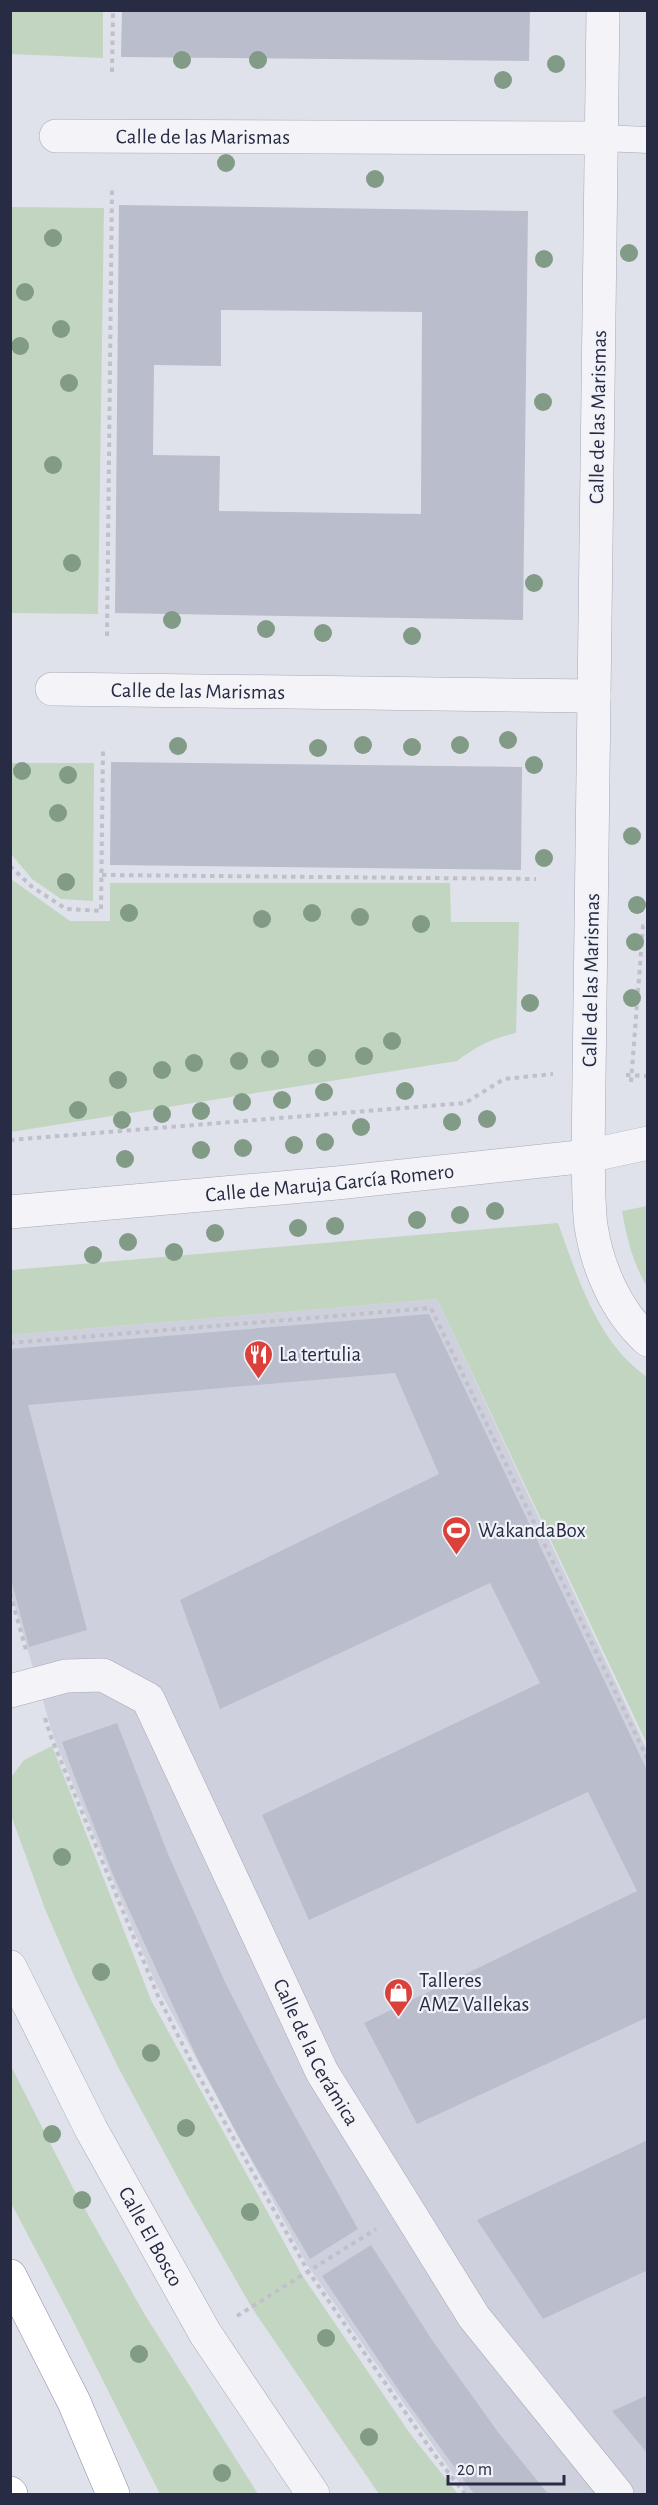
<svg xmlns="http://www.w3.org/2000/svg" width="658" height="2505" font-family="'Alegreya Sans',sans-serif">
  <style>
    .built { fill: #ced1dd }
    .green { fill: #c2d5c1 }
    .building { fill: #babdcb; fill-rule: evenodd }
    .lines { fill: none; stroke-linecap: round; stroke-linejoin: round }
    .pedestrian-casing { stroke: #a5a8b6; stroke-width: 27 }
    .minor-casing { stroke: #a5a8b6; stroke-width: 34 }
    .motorway-casing { stroke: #868ca3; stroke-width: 34 }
    .path { stroke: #bfc0c9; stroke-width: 4; stroke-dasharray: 4.5 4.5; stroke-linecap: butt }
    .pedestrian { stroke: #f4f4f8; stroke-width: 26 }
    .minor { stroke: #f4f4f8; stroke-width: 33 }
    .motorway { stroke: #fff; stroke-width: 33 }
    .tree { fill: #819b86 }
    .labels { text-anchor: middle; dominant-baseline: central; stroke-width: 4.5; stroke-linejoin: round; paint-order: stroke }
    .street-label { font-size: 21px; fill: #272c44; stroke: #f0f2f8 }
    .poi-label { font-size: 21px; fill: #272c44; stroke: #f0f2f8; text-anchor: start }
  </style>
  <rect width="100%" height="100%" fill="#e0e2eb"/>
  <path class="built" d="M 437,1299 L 647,1750 L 647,2494 L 467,2494 L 308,2266 L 155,1982 L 54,1738 L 11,1594 L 10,1335 Z"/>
  <path class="green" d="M 11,10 L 103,11 L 103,58 L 11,54 Z
    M 11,207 L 104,208 L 98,614 L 11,613 Z
    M 11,763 L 94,763 L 93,901 L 61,899 L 32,879 L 11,854 Z
    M 11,879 L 70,921 L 110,921 L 110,883 L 450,883 L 451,922 L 519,922 L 516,1033 C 493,1038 476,1046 457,1061 L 11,1132 Z
    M 647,1206 L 648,1206 L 647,1287 C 633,1263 627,1239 622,1211 Z
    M 558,1223 C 578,1278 597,1342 647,1377 L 647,1744 L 437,1299 L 11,1335 L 11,1270 Z
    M 52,1746 L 151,2000 L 302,2275 L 411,2435 L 458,2494 L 379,2494 L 252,2308 L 186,2193 L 118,2067 L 75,1978 L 45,1909 L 11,1815 L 12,1776 L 24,1760 Z
    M 10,2064 L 73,2188 L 145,2315 L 258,2494 L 160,2494 L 71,2317 L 11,2203 Z"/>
  <path class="building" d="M 122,10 L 530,10 L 529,61 L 121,57 Z
    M 119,205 L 528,211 L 523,620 L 115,613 ZM 221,310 L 422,312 L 421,514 L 219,511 L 220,456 L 153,455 L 154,365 L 221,366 Z
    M 111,762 L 522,767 L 521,870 L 110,865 Z
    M 429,1314 L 648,1772 L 648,2017 L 417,2124 L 364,2023 L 637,1891 L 588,1792 L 309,1920 L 262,1815 L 540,1683 L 490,1583 L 220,1709 L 180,1600 L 439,1474 L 395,1373 L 28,1405 L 87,1630 L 29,1647 L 10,1576 L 10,1349 Z
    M 117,1723 L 168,1854 L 225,1982 L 276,2082 L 358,2229 L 310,2259 L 238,2136 L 198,2060 L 114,1877 L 72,1770 L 62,1742 Z
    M 648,2140 L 648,2270 L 543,2319 L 477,2220 Z
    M 371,2245 L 432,2340 L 498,2432 L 548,2494 L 474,2494 L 402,2395 L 322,2276 Z
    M 648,2395 L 648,2454 L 612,2411 Z"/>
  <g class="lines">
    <defs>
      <path id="pedestrian" d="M 602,138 L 648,140"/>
      <g id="minor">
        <path d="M 603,10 L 588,1156 C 589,1179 588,1203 591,1226 C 597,1266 616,1312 648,1340"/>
        <path id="s1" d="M 56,136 L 602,138"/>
        <path id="s2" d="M 52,689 L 594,696"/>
        <path id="s3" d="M 10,1212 L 337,1183 L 588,1156 L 648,1143"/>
        <path id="s4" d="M 10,1691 L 66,1676 L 103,1675 L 148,1699 L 322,2072 L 474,2317 L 617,2494"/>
        <path id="s5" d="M 10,1967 L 91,2129 L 205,2333 L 313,2494"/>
      </g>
      <path id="motorway" d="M 10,2276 L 74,2402 L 113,2494
        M 10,2493 L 11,2494"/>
    </defs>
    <use href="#pedestrian" class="pedestrian-casing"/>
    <use href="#minor" class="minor-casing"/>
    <use href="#motorway" class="motorway-casing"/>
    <path class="path" d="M 112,72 L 113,10
      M 107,636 L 112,189
      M 10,866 L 31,886 L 66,909 L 101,911 L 103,748
      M 102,875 L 536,879
      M 626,1075 L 648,1076
      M 631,1082 L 643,926 L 648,924
      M 10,1140 L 465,1103 L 504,1079 L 553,1074
      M 10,1343 L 431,1308 L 648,1760
      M 10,1593 L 26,1650
      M 45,1718 L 51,1737 L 158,1996 L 196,2071 L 308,2271 L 434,2454 L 465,2494
      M 237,2316 L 376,2229"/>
    <use href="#pedestrian" class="pedestrian"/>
    <use href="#minor" class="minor"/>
    <use href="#motorway" class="motorway"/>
  </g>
  <g class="tree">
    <circle cx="182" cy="60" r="9"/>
    <circle cx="258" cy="60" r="9"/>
    <circle cx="556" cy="64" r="9"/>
    <circle cx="503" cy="80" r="9"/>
    <circle cx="226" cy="163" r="9"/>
    <circle cx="375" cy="179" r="9"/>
    <circle cx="53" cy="238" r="9"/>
    <circle cx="629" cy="253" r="9"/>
    <circle cx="544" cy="259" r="9"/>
    <circle cx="25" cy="292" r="9"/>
    <circle cx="61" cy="329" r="9"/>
    <circle cx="20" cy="346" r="9"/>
    <circle cx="69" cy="383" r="9"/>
    <circle cx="543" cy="402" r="9"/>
    <circle cx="53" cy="465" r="9"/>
    <circle cx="72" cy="563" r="9"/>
    <circle cx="534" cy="583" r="9"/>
    <circle cx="172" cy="620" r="9"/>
    <circle cx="266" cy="629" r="9"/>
    <circle cx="323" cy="633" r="9"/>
    <circle cx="412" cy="636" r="9"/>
    <circle cx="508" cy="740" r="9"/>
    <circle cx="363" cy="745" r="9"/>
    <circle cx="460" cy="745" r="9"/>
    <circle cx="178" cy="746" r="9"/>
    <circle cx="412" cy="747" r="9"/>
    <circle cx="318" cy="748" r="9"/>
    <circle cx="534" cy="765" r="9"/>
    <circle cx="22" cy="771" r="9"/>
    <circle cx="68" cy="775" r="9"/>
    <circle cx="58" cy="813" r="9"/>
    <circle cx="632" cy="836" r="9"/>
    <circle cx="544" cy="858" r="9"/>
    <circle cx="66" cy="882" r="9"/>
    <circle cx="637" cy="905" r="9"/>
    <circle cx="129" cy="913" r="9"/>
    <circle cx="312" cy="913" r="9"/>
    <circle cx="360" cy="917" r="9"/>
    <circle cx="262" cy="919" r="9"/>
    <circle cx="421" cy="924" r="9"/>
    <circle cx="635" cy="942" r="9"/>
    <circle cx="632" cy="998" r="9"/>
    <circle cx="530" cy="1003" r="9"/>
    <circle cx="392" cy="1041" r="9"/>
    <circle cx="364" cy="1056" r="9"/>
    <circle cx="317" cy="1058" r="9"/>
    <circle cx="270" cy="1059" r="9"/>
    <circle cx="239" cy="1061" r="9"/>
    <circle cx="194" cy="1063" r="9"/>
    <circle cx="162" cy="1070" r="9"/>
    <circle cx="118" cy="1080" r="9"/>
    <circle cx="405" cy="1091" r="9"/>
    <circle cx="324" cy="1092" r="9"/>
    <circle cx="282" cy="1100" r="9"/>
    <circle cx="242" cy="1102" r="9"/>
    <circle cx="78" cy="1110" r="9"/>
    <circle cx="201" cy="1111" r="9"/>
    <circle cx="162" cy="1114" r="9"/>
    <circle cx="487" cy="1119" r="9"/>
    <circle cx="122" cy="1120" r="9"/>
    <circle cx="452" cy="1122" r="9"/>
    <circle cx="361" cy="1127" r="9"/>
    <circle cx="325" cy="1142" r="9"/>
    <circle cx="294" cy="1145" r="9"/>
    <circle cx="243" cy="1148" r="9"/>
    <circle cx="201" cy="1150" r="9"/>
    <circle cx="125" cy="1159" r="9"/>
    <circle cx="495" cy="1211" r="9"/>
    <circle cx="460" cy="1215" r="9"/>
    <circle cx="417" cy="1220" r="9"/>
    <circle cx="335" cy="1226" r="9"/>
    <circle cx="298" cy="1228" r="9"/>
    <circle cx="215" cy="1233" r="9"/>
    <circle cx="128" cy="1242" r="9"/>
    <circle cx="174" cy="1252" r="9"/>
    <circle cx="93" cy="1255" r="9"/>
    <circle cx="62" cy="1857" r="9"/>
    <circle cx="101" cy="1972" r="9"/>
    <circle cx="151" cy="2053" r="9"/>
    <circle cx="186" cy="2128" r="9"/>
    <circle cx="52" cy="2134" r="9"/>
    <circle cx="82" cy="2200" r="9"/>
    <circle cx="250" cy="2212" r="9"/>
    <circle cx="326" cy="2338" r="9"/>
    <circle cx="139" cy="2354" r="9"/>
    <circle cx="369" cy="2437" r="9"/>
    <circle cx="222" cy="2473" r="9"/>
  </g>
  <defs>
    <symbol id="restaurant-pin" viewBox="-11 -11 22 30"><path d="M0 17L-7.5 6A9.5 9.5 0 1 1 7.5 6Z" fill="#da413b" stroke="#f0f2f8"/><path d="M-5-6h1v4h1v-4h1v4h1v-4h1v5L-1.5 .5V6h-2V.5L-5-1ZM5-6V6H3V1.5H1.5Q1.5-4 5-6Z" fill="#fff"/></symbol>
    <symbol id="stadium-pin" viewBox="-11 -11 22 30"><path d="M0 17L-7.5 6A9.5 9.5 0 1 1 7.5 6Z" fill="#da413b" stroke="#f0f2f8"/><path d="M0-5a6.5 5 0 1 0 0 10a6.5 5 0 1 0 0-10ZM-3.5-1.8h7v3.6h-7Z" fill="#fff"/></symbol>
    <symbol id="shop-pin" viewBox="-11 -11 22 30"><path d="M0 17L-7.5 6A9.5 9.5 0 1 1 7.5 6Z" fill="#da413b" stroke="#f0f2f8"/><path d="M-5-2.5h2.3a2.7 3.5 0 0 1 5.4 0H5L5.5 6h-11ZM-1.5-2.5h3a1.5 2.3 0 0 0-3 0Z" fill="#fff"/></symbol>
  </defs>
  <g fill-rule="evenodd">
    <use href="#restaurant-pin" x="242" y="1338" width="33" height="45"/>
    <use href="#stadium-pin" x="440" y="1514" width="33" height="45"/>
    <use href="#shop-pin" x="382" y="1976" width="33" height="45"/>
  </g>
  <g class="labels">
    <g class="street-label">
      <text stroke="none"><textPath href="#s1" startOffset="147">Calle de las Marismas</textPath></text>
      <text transform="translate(598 417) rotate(-89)">Calle de las Marismas</text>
      <text stroke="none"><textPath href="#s2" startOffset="146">Calle de las Marismas</textPath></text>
      <text transform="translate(591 980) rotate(-89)">Calle de las Marismas</text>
      <text stroke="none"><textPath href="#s3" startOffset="321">Calle de Maruja García Romero</textPath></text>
      <text stroke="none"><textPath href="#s4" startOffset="537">Calle de la Cerámica</textPath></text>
      <text stroke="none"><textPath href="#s5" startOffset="304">Calle El Bosco</textPath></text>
    </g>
    <g class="poi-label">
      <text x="279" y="1354">La tertulia</text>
      <text x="478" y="1530">WakandaBox</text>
      <text x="419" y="1980">Talleres<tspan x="419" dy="24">AMZ Vallekas</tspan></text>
    </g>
  </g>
  <rect width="658" height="2505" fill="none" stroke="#272c44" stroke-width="24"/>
  <path d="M448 2475v9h116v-9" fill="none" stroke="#272c44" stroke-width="3"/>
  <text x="457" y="2475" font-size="18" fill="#272c44" stroke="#f0f2f8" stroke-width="4.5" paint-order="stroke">20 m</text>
</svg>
